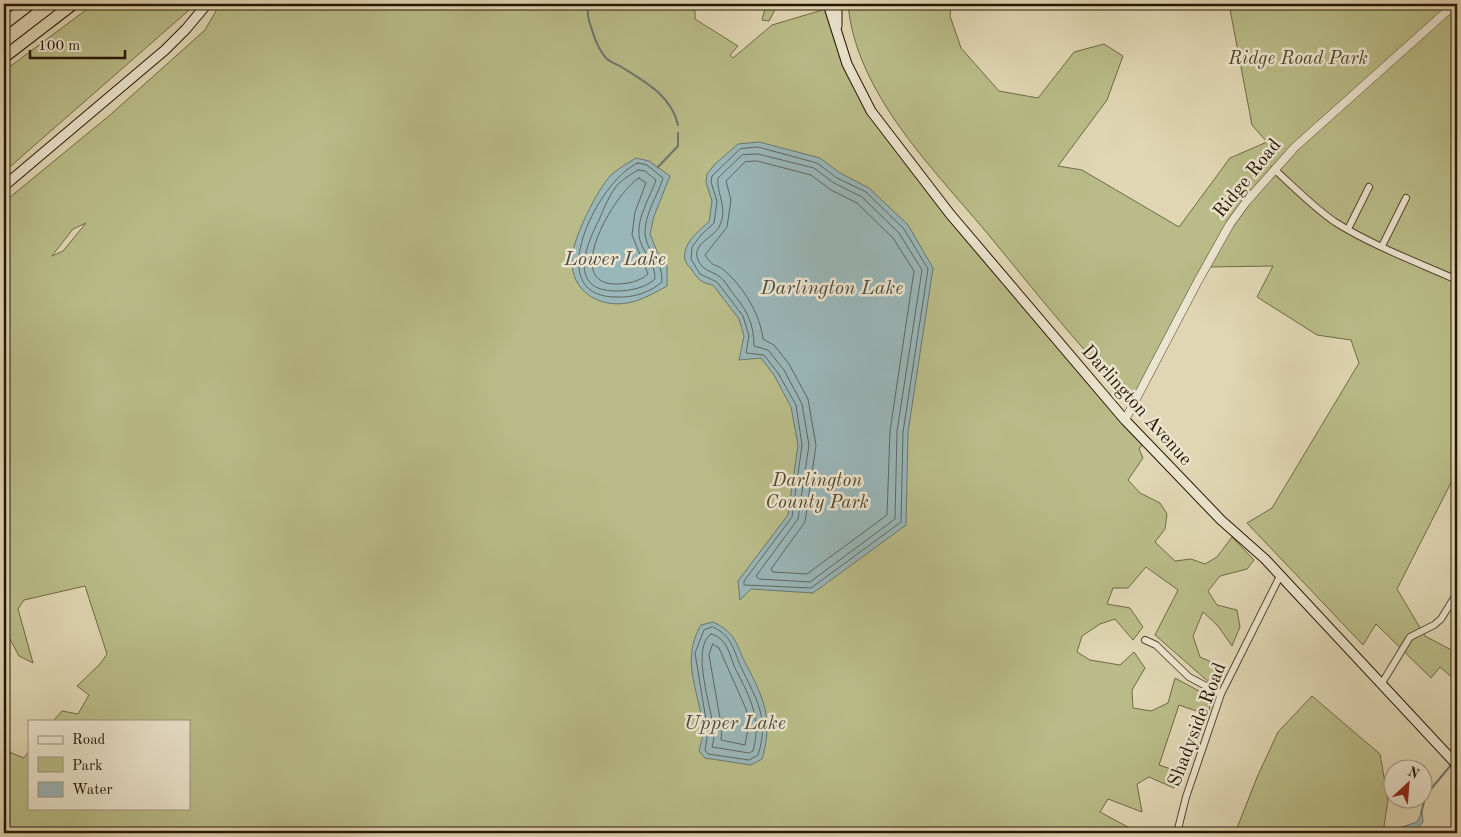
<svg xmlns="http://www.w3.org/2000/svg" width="1461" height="837" font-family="'Old Standard TT',serif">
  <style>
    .green { fill: #b9bc88; stroke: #706946; fill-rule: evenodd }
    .water { fill: #99b6b8; stroke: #6b7670 }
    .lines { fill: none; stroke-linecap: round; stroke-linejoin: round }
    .shore { stroke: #60665e; stroke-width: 1 }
    .stream { stroke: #6b7670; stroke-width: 2 }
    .minor-casing { stroke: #554630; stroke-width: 8 }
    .tertiary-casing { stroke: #554630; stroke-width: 9 }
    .secondary-casing { stroke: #271604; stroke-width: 11 }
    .motorway-casing { stroke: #271604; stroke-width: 13 }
    .minor { stroke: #ebe4ce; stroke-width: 6 }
    .tertiary { stroke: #ebe4ce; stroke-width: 8 }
    .secondary { stroke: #ebe4ce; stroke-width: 9 }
    .motorway { stroke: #e0d6b3; stroke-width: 11 }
    .labels { text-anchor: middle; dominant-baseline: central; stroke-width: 5; stroke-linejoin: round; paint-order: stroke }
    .park-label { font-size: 19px; font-style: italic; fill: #53482c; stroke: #ebe4ce }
    .street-label { font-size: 19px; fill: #271604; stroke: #ebe4ce }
    .water-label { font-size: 20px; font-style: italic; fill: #4f4e43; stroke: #ebe4ce }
  </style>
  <rect width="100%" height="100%" fill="#e0d6b3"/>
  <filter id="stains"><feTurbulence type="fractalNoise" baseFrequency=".004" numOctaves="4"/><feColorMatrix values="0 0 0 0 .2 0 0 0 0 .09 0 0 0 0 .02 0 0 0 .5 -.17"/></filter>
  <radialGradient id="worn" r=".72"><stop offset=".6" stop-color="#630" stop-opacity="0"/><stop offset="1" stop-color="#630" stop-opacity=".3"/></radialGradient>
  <path class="green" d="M 94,4 L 193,4 L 188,11 L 4,172 L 4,71 Z
    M 220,4 L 695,4 L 695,19 L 738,46 L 730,55 L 733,58 L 772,25 L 829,8 L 841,48 L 880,126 L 1145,441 L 1139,449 L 1143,458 L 1128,480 L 1140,493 L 1160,503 L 1167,514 L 1165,529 L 1155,542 L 1175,561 L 1191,559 L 1205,564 L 1217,557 L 1232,537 L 1254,560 L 1247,569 L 1220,576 L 1208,591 L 1217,605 L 1237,610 L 1240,627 L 1232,646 L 1218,626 L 1203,612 L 1193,636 L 1200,657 L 1223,667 L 1211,684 L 1155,635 L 1178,590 L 1146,567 L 1128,588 L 1113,588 L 1107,604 L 1130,608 L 1143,627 L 1133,640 L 1115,619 L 1100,624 L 1082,636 L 1077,652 L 1090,660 L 1120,665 L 1134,652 L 1145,668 L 1132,690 L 1133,708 L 1151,711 L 1168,703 L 1175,678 L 1212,698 L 1208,715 L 1179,705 L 1159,765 L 1183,773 L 1174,788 L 1149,777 L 1137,784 L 1142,812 L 1108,799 L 1100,812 L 1139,833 L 4,833 L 4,750 L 24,758 L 29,751 L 29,808 L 189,808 L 189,721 L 53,721 L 62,711 L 78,714 L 89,695 L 77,686 L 100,664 L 107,654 L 85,586 L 24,600 L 18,609 L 33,663 L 19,656 L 4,628 L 4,206 L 9,198 L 110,115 L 205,30 ZM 86,223 L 63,251 L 52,256 L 73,229 Z
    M 766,4 L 778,4 L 769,21 L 762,20 Z
    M 848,4 L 951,4 L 950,16 L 961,48 L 999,91 L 1038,98 L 1074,52 L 1104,44 L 1123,56 L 1107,100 L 1058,166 L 1082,170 L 1179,227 L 1230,158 L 1267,142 L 1252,125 L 1229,4 L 1457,4 L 1457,471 L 1397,589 L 1425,636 L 1457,653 L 1457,682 L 1440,667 L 1431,678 L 1376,624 L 1363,645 L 1247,523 L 1272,508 L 1359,363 L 1351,340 L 1317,335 L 1257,297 L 1273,266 L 1207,267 L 1132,402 C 1082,350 1037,294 992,239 C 936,171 856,95 848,4 Z
    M 1312,696 L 1380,754 L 1388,800 L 1383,833 L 1235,833 L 1258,775 L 1278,732 Z"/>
  <path class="water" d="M 759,142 L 820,158 L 840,173 L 869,188 L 908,225 L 933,268 L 908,432 L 906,525 L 813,593 L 751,589 L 740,600 L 738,581 L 788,515 L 798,445 L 791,407 L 774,375 L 761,358 L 739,360 L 744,336 L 739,319 L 713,285 C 701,283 698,279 692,270 C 690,267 686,264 685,260 C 682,244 698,231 709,222 L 712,201 L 706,182 L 707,174 L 715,164 L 738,144 Z
    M 636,158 L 649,161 L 670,176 L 654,216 L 650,234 L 658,254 L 667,266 L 667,286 C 656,292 644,299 632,302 C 601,310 570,292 572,258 C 573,238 597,190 611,175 C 619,168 628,163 636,158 Z
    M 713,622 C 738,634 735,644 747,666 C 765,700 773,721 762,759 L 751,765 L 705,758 L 699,751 C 700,745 703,738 703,732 C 701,693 679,662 701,625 Z
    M 1422,812 L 1423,822 L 1414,833 L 1392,833 L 1399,828 L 1417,822 Z"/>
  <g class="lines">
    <path class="shore" d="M 758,147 L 817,163 L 837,178 L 866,192 L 904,229 L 928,269 L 903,432 L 901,522 L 811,588 L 744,585 L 744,581 L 792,517 L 802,445 L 796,405 L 778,373 L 764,355 L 746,353 L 749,336 L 743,316 L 717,282 L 700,274 L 691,259 L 692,247 L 701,235 L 714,223 L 717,201 L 711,182 L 712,176 L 740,149 Z
      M 758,154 L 814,168 L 834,183 L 862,197 L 899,233 L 922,270 L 897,431 L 895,519 L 810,582 L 759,579 L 756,576 L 798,519 L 809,445 L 802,404 L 784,370 L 768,350 L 754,346 C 754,322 746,309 731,291 C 728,286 724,280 719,276 C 712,271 701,271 697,257 C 694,243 714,237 719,227 C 729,209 716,193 718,178 L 742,155 Z
      M 757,161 L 811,175 L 831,190 L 857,203 L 893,238 L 914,271 L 890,431 L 887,515 L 807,574 L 773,572 L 771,569 L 805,522 L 816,445 L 808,399 L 789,364 L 774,345 L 763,339 C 760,314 744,288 725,271 C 715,262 715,270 705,255 L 727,227 L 731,200 L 726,181 L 745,162 Z
      M 638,163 L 647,165 L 663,178 C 658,195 644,215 645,234 C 647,254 663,259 662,282 C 649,293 632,298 616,297 C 539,297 599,179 638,163 Z
      M 638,170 L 645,171 L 656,180 C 650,197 637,217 639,236 C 641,251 656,263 655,279 C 645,288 630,291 616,291 C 568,291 585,247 599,220 C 604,208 610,193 619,183 C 625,178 631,174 638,170 Z
      M 639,178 L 646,183 L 635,212 L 632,235 L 648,274 C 639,282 627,284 615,284 C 561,283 616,191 639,178 Z
      M 713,627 C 732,636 733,649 741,667 C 756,699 770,718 758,755 L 749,760 L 708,754 L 705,750 L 708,732 L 695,653 L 704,630 Z
      M 711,634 C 729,639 729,656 736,670 C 750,697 762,720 753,751 L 749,753 L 712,747 C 713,742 715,736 714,731 C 712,710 690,647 711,634 Z
      M 713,644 L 719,648 L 746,709 L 749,723 L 745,745 L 721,740 L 722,730 L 709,655 Z"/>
    <path class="stream" d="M 589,4 C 586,13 589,21 592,30 C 595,40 599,50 606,58 C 610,62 618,65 623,68 C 646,82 672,97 678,125
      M 658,167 L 678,146 L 678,133
      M 1421,813 L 1426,795 L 1451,765"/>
    <defs>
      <path id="minor" d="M 1274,169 C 1294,187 1313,207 1335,222 C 1373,246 1417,262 1457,280
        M 1348,229 L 1369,187
        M 1382,246 L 1406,198
        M 1145,640 L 1156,645 L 1189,677 L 1221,694
        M 1382,683 L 1410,637 L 1434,625 L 1441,619 L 1457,593
        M 1177,833 L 1186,797 L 1221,694 L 1280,576"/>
      <path id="tertiary" d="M 1125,420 L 1198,281 L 1230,224 L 1246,202 L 1295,147 L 1455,4"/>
      <path id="secondary" d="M 828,4 L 847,64 L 871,111 L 950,214 L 1125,420 L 1221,520 L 1265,559 L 1457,765
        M 837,4 L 837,26
        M 4,186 L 165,50 L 186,29 L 207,4"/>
      <path id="motorway" d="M 4,24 L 30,4
        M 4,57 L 73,4"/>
    </defs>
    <use href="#minor" class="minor-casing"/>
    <use href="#tertiary" class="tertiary-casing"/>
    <use href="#secondary" class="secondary-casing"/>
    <use href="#motorway" class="motorway-casing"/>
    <use href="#minor" class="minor"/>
    <use href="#tertiary" class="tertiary"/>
    <use href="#secondary" class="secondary"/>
    <use href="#motorway" class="motorway"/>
  </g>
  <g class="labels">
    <g class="park-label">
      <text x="1298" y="59">Ridge Road Park</text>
      <text x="817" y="481">Darlington<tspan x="817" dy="22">County Park</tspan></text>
    </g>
    <g class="street-label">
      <text transform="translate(1248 179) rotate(-51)">Ridge Road</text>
      <text transform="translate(1136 406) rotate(48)">Darlington Avenue</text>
      <text transform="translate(1198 725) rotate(-69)">Shadyside Road</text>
    </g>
    <g class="water-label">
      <text x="615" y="260">Lower Lake</text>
      <text x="832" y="289">Darlington Lake</text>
      <text x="735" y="724">Upper Lake</text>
    </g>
  </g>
  <rect width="1461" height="837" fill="none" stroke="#e0d6b3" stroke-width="20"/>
  <rect x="5" y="5" width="1451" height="827" fill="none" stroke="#271604" stroke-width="2.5"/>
  <rect x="10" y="10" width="1441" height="817" fill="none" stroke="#271604"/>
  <rect x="28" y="720" width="162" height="90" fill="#ebe4ce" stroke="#9d927d"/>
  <rect x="38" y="736" width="25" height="8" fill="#ebe4ce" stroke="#9d927d"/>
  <text x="72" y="744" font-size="15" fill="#271604">Road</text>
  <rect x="38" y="757" width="25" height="15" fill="#b9bc88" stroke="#9d927d"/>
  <text x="72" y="770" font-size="15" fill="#271604">Park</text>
  <rect x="38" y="782" width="25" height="15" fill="#99b6b8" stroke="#9d927d"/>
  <text x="72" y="794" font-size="15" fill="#271604">Water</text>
  <g transform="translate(1408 784) rotate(26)"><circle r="24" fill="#ebe4ce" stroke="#9d927d"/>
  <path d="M0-4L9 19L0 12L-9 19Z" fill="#8f2418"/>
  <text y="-8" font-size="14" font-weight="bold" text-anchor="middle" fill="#271604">N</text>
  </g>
  <path d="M30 50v8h95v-8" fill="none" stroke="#271604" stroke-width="2.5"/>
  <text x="38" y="50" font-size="15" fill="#271604" stroke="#ebe4ce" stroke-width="4" paint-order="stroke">100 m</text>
  <rect width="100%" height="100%" filter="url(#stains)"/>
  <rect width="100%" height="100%" fill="url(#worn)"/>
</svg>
